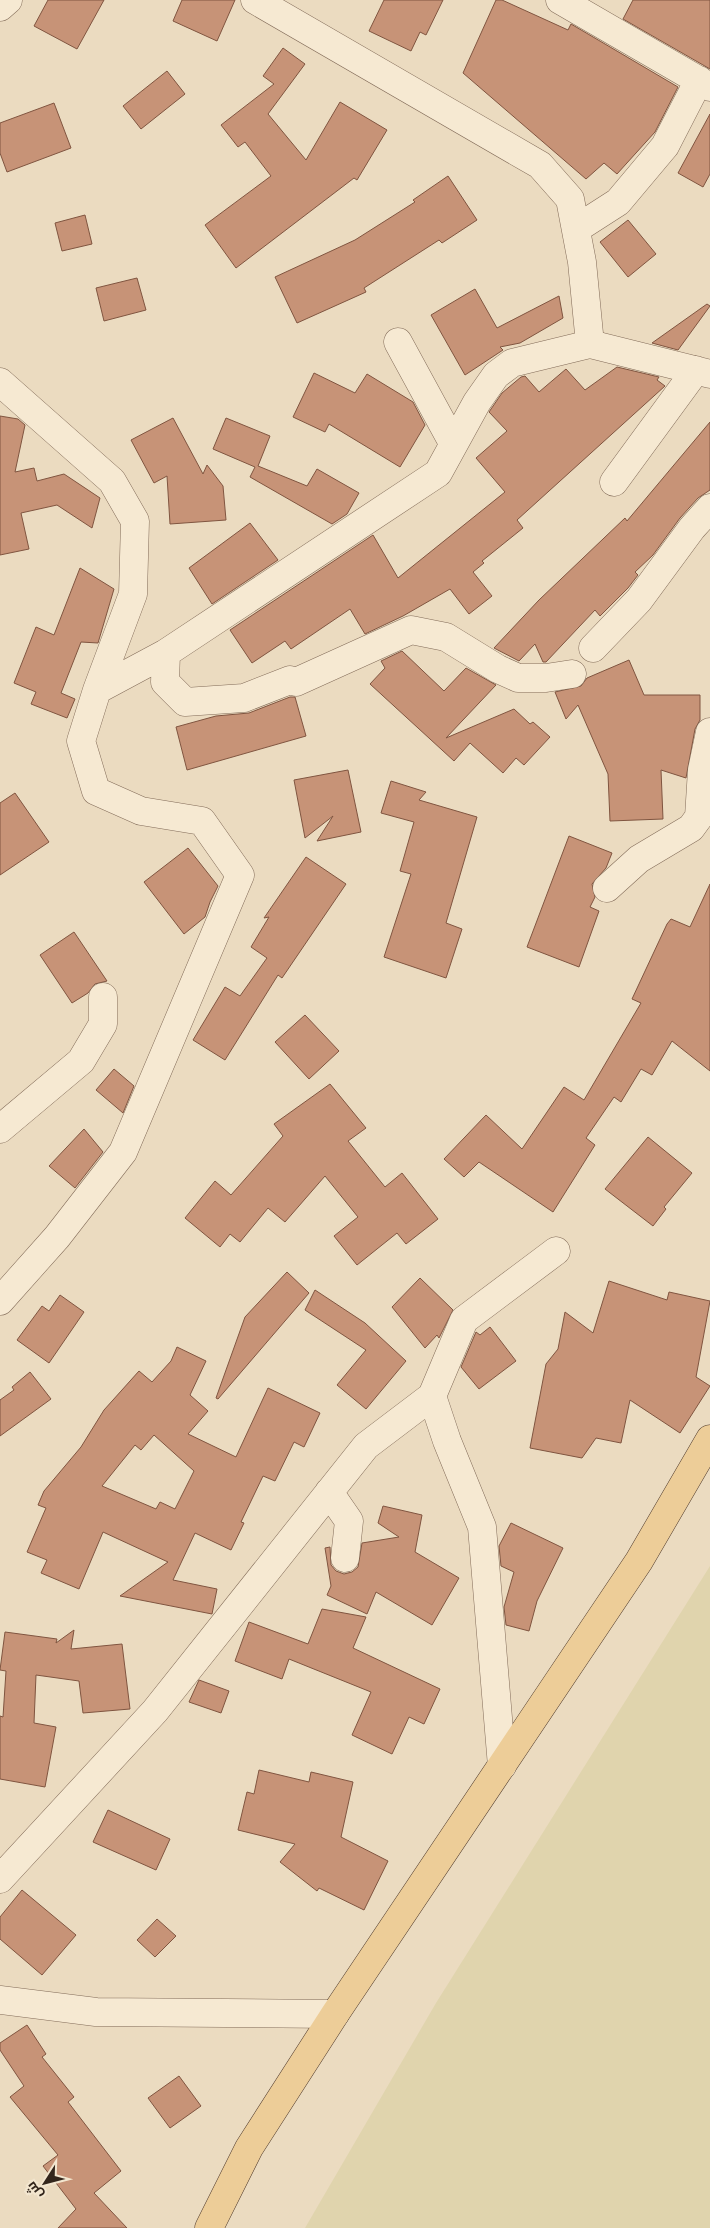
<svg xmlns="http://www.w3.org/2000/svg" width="710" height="2228" font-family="'Zilla Slab',Cairo,serif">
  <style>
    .farmland { fill: #e0d4ad }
    .building { fill: #c79377; stroke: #805540; fill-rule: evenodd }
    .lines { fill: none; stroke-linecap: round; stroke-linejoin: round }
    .minor-casing { stroke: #836c59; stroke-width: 29 }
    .primary-casing { stroke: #503b2d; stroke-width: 29 }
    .minor { stroke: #f6e9d2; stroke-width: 28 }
    .primary { stroke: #edcd98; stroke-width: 28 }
  </style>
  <rect width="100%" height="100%" fill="#ebdbc0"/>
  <path class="farmland" d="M 710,1566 L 710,2228 L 305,2228 L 436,2003 Z"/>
  <path class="building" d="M 48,0 L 104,0 L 77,49 L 34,26 Z
    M 182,0 L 235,0 L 217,41 L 173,21 Z
    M 384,0 L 443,0 L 426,35 L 420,32 L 411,51 L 369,31 Z
    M 496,0 L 502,0 L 568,30 L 571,24 L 678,87 L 655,132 L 617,174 L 604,163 L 586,179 L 463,73 Z
    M 633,0 L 710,0 L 710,69 L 623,19 Z
    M 283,48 L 305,64 L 268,114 L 306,160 L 340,102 L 387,130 L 357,180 L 354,178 L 236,268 L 205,225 L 271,176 L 245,142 L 238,147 L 221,125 L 274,84 L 263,76 Z
    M 167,71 L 185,94 L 141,129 L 123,106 Z
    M 54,103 L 71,148 L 7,172 L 0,153 L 0,123 Z
    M 710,114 L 710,174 L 703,187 L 678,173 Z
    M 448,176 L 477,220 L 442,243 L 439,240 L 364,288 L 366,292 L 297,323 L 275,277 L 355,240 L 415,202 L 413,200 Z
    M 85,215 L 92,244 L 62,251 L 55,223 Z
    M 628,220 L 656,254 L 628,277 L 600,242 Z
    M 137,278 L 146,310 L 104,321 L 96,288 Z
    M 475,289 L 497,328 L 559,296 L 563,318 L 520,343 L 500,347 L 503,350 L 465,375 L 431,315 Z
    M 707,304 L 710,306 L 678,350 L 652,343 Z
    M 617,367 L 659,377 L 657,380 L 665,386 L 517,520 L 523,528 L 482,561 L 484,563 L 473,572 L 492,596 L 469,614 L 450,589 L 403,616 L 365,634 L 350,609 L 291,649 L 285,641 L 252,663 L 230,630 L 373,535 L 398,578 L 505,492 L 476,458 L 507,431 L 489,412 L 502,393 L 521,377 L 525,376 L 539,392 L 566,369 L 585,390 Z
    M 314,373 L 355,393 L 367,374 L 413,402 L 425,425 L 400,467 L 329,424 L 325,432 L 293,417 Z
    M 0,416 L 18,419 L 25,425 L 15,472 L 34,468 L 37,481 L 64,474 L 100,498 L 92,528 L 57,505 L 21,513 L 29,549 L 0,555 Z
    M 173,418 L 203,474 L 207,465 L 223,486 L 226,520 L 170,524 L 167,476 L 154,483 L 131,440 Z
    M 226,418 L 270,436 L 258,466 L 307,486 L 317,469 L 359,493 L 347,514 L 332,524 L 250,477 L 255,467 L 213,449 Z
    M 710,422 L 710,490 L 698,498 L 680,518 L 653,555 L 635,572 L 638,575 L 628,588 L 600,616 L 595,610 L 546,662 L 543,662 L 535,644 L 519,661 L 494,648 L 539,600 L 625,518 L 627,521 Z
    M 250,523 L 278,560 L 212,604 L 189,568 Z
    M 80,568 L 114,589 L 98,643 L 81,642 L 61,693 L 75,699 L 67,718 L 31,704 L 36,692 L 14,683 L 36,627 L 54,635 Z
    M 402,651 L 444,691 L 466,668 L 496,685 L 446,738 L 514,709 L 530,724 L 533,722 L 550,737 L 524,765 L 516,758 L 503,773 L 470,743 L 454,761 L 370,684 L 385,668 L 381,661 Z
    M 629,660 L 644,695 L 700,695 L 700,720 L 695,729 L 686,778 L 661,770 L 663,819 L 610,821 L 608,774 L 578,705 L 566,719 L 555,692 L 581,686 L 587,678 Z
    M 290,697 L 295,697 L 306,736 L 187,770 L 176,727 L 216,716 L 249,713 Z
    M 348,770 L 361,832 L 317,841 L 333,816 L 305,838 L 294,780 Z
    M 391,781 L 426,792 L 419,800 L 477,817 L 446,923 L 462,929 L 446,978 L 384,957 L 411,874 L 400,871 L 414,822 L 381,813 Z
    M 15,793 L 49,842 L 0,875 L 0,803 Z
    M 569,836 L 612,853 L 606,868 L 592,884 L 595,897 L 590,907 L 599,911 L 579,967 L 527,947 Z
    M 188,848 L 218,886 L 210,902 L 205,917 L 184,934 L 144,882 Z
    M 306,857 L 346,884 L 282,978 L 278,975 L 225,1060 L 193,1040 L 225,987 L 240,996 L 267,958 L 251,947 L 269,917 L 264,918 Z
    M 710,884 L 710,1071 L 672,1041 L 652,1075 L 641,1069 L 621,1102 L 614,1097 L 586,1138 L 595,1145 L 553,1212 L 479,1162 L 464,1177 L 444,1159 L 486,1115 L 522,1149 L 564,1087 L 584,1100 L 641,1003 L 632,999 L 667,924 L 671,919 L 690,927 Z
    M 74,932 L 107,981 L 95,984 L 88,993 L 72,1003 L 40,955 Z
    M 305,1015 L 339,1051 L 309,1079 L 275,1042 Z
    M 114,1069 L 134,1086 L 123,1113 L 96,1090 Z
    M 330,1084 L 366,1128 L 348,1141 L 385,1187 L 402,1173 L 438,1219 L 406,1244 L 397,1233 L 357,1265 L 334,1236 L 358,1217 L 325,1176 L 285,1222 L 268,1208 L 240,1242 L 230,1234 L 220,1247 L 185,1218 L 215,1181 L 231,1195 L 283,1136 L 274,1124 Z
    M 84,1129 L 103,1152 L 75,1188 L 49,1166 Z
    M 648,1137 L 692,1173 L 664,1207 L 666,1209 L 653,1226 L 605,1189 Z
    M 287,1272 L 309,1293 L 218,1399 L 216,1398 L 245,1317 Z
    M 420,1278 L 453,1310 L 439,1338 L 437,1335 L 425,1348 L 392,1307 Z
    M 609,1281 L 667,1300 L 669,1292 L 710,1301 L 696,1377 L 710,1386 L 680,1433 L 630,1400 L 621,1443 L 596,1438 L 582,1458 L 530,1448 L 546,1364 L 558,1349 L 565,1312 L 593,1333 Z
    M 315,1290 L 365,1323 L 406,1361 L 366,1409 L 337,1385 L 366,1350 L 305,1310 Z
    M 60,1295 L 84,1312 L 49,1363 L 17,1340 L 42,1306 L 49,1311 Z
    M 490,1327 L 516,1361 L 479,1389 L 461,1367 L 476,1332 L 480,1335 Z
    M 177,1347 L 206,1361 L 190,1395 L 208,1411 L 188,1434 L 236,1457 L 268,1388 L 320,1413 L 304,1447 L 294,1442 L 275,1481 L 263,1476 L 241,1522 L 244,1523 L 231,1550 L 195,1533 L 173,1580 L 217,1589 L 212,1614 L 120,1596 L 168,1562 L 103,1532 L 79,1589 L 41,1573 L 47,1560 L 27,1552 L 46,1508 L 38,1505 L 44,1491 L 81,1447 L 104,1410 L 139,1371 L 152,1382 L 171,1361 ZM 154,1435 L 194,1471 L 175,1509 L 160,1502 L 156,1509 L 102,1486 L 135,1445 L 141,1450 Z
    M 30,1372 L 51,1399 L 0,1436 L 0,1400 L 14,1390 L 12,1387 Z
    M 383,1506 L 422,1515 L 415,1552 L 459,1578 L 432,1625 L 376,1592 L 367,1614 L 327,1595 L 331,1586 L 325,1548 L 330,1547 L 331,1565 L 336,1571 L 344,1574 L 352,1572 L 358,1567 L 362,1543 L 399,1537 L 378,1523 Z
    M 511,1523 L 563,1548 L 537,1601 L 529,1631 L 506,1625 L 504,1607 L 514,1572 L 501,1566 L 499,1546 Z
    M 322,1609 L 366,1617 L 353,1648 L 440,1689 L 424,1724 L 409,1717 L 392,1754 L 352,1735 L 371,1692 L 289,1659 L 282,1679 L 235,1661 L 249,1622 L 308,1644 Z
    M 74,1630 L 71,1649 L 122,1644 L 130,1709 L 83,1713 L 79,1681 L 36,1675 L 34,1723 L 56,1727 L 45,1787 L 0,1779 L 0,1716 L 3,1717 L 6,1671 L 0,1670 L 5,1632 L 57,1639 L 56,1643 Z
    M 199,1680 L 229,1691 L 221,1713 L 189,1702 Z
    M 259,1770 L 309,1782 L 311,1772 L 353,1782 L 341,1837 L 388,1861 L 364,1910 L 319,1888 L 317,1891 L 280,1862 L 295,1844 L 238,1830 L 247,1792 L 254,1794 Z
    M 108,1810 L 170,1839 L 156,1870 L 93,1842 Z
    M 22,1890 L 76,1935 L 42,1975 L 0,1939 L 0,1917 Z
    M 157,1919 L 176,1936 L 155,1957 L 137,1940 Z
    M 27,2025 L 46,2054 L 42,2057 L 74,2097 L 68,2102 L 121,2171 L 94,2193 L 127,2228 L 58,2228 L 76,2209 L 43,2166 L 58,2155 L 10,2097 L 24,2086 L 0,2050 L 0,2043 Z
    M 179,2076 L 201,2106 L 170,2128 L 148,2098 Z"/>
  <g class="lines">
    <defs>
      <path id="minor" d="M 255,0 L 540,165 L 570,199 L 582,262 L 590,344
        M 560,0 L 710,87
        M 0,7 L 8,0
        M 576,229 L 618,202 L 665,146 L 699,80
        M 398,342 L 453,443
        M 0,382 L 112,481 L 135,521 L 133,594 L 97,690
        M 614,482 L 696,370
        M 593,648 L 639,600 L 692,528 L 710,508
        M 166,653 L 165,682 L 185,702 L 244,698 L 290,680 L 296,682 L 411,630 L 446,637 L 498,669 L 518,678 L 546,678 L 572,674
        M 607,888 L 639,859 L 691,828 L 699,817 L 702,770 L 710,732
        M 0,1129 L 81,1061 L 103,1024 L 103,997
        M 0,1301 L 57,1237 L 123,1152 L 240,875 L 202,821 L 141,811 L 96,791 L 81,741 L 97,690 L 166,653 L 438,473 L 477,402 L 496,375 L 512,363 L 590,344 L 710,374
        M 329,1492 L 349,1521 L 345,1558
        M 502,1766 L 482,1527 L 447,1441 L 432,1396 L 464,1320 L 556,1251
        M 0,1879 L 155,1711 L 366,1446 L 432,1396
        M 0,2000 L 96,2012 L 335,2014"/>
      <path id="primary" d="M 209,2228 L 249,2148 L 335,2014 L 639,1561 L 710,1439"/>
    </defs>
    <use href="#minor" class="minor-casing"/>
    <use href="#primary" class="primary-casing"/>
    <use href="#minor" class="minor"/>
    <use href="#primary" class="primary"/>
  </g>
  <g transform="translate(45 2183) rotate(234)" stroke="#f3e6cf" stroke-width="4" paint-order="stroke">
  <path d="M0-4L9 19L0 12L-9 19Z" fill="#33261c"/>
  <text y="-8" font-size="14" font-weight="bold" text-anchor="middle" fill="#33261c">ش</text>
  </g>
</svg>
